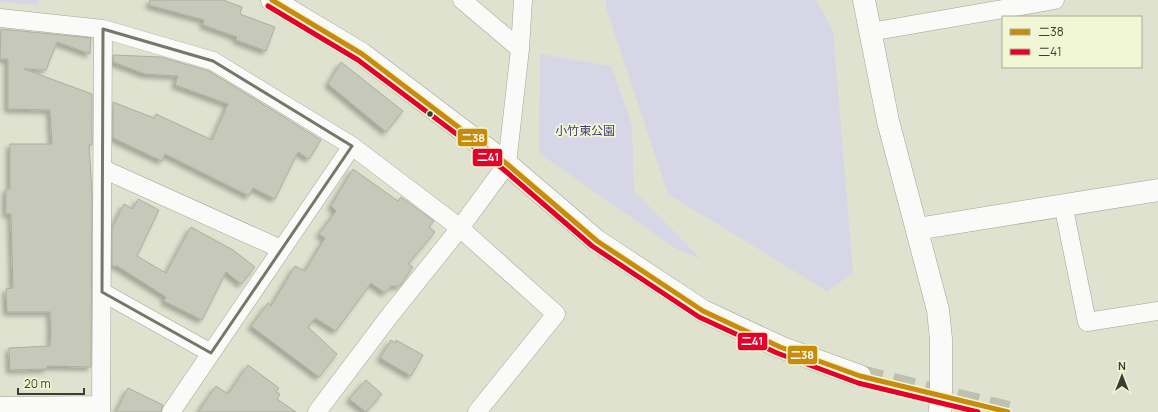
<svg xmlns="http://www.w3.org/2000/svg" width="1158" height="412" font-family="Manrope,'Noto Sans JP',sans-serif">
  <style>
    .green { fill: #d6d6e6 }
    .building { fill: #c6c9b9; stroke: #acae9f; filter: url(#shadow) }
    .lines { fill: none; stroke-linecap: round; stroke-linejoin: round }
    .tertiary-tunnel { stroke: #bec1af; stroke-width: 22; stroke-dasharray: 22 11; stroke-linecap: butt }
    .minor-casing { stroke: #a2a495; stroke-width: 19 }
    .tertiary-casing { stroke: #a2a495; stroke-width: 23 }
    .minor { stroke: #fafbf8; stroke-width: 18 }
    .tertiary { stroke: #fafbf8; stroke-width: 22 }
    .tertiary-bridge-casing { stroke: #a2a495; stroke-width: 23; stroke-linecap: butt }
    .tertiary-bridge { stroke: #fafbf8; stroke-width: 22 }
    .bus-1-casing { stroke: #f1f7d4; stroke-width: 8 }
    .bus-2-casing { stroke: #f1f7d4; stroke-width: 8 }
    .bus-1 { stroke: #c88c0c; stroke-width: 5 }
    .bus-2 { stroke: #e4002b; stroke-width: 5 }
    .marked { fill: none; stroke: #757768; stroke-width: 3; stroke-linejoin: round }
    .bus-dot { fill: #3c3e30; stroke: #f1f7d4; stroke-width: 1.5 }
    .labels { text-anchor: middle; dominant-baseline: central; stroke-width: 3.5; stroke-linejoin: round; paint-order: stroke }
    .park-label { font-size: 12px; fill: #44397d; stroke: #f1f7d4 }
    .line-badge { stroke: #f1f7d4; stroke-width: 1.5 }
    .badge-label { font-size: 11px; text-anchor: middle; font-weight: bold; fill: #fff }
  </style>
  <defs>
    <filter id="shadow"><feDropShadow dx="-3.5" dy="3.5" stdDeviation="2" flood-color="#0004"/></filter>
  </defs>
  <rect width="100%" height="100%" fill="#dfe2cf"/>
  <path class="green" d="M 0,0 L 39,0 L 38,5 L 0,2 Z
    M 606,0 L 816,0 L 833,31 L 853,273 L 827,291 L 668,194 L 606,7 Z
    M 540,54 L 611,66 L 632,125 L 634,191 L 701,259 L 675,248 L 539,153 Z"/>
  <path class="building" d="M 150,0 L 223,0 L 242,7 L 240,14 L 275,27 L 266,51 L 236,40 L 237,37 L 203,25 L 204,20 L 149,5 Z
    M 1,29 L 91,38 L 90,54 L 57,42 L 46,70 L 24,69 L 92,94 L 92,145 L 89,145 L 92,193 L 91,367 L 47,366 L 47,369 L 10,370 L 9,348 L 50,346 L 51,329 L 50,312 L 7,312 L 6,289 L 13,288 L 11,214 L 6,214 L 6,189 L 10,189 L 10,144 L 52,144 L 50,110 L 8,109 L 8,59 L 0,59 Z
    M 113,55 L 161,57 L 209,71 L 321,140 L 309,159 L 298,152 L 275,199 L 253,188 L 249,196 L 165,154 L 162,161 L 113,138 L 113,102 L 154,118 L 156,114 L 212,140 L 228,104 L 175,85 L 178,76 L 145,74 L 113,62 Z
    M 341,62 L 403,111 L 386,132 L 328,84 Z
    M 353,169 L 398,201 L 401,197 L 434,221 L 429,227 L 435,232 L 408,264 L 413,267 L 400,286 L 391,286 L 385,293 L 371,283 L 336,331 L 315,318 L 308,327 L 337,354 L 319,377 L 251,326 L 268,303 L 271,306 L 295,266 L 305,271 L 325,238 L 319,234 L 336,211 L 331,206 Z
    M 138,199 L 159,210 L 137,256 L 166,273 L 191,227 L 233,250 L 255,267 L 241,284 L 226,272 L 202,320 L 164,301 L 166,297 L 117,266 L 112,266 L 112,228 L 124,204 L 133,209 Z
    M 391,340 L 395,343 L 396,340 L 423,355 L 411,376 L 380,358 Z
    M 248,365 L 279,388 L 276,392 L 280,394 L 277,399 L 296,412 L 198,412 L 216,386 L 228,394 Z
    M 366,380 L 382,394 L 366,412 L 349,399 Z
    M 128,388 L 163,405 L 161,412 L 116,412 Z"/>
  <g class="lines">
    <path class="tertiary-tunnel" d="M 860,376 L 1008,412"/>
    <defs>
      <path id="minor" d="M 462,0 L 520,49
        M 0,18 L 103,29 L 213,61 L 352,146 L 460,228 L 507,164 L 520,49 L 523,0
        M 870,32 L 1055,0
        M 103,169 L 281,249
        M 1063,204 L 1087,322 L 1158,311
        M 102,292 L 211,353
        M 0,406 L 101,405
        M 101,412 L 103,29
        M 171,412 L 352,146
        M 317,412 L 391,314 L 460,228 L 556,314 L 477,412"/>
      <path id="tertiary" d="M 272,0 L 362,54 L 507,164 L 597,241 L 703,311 L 780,347 L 860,376
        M 864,0 L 888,121 L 938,310 L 941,339 L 941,390
        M 917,229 L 1158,190"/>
    </defs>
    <use href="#minor" class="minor-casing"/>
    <use href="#tertiary" class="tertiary-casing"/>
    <use href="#minor" class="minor"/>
    <use href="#tertiary" class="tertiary"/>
    <defs>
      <path id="tertiary-bridge" d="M 940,412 L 941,390"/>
    </defs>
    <use href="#tertiary-bridge" class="tertiary-bridge-casing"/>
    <use href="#tertiary-bridge" class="tertiary-bridge"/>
    <defs>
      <path id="bus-1" d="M 272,0 L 362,54 L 507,164 L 597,241 L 703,311 L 780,347 L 860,376 L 1008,412"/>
      <path id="bus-2" d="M 268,6 L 358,60 L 503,169 L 592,246 L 699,317 L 777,353 L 858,383 L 978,412"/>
    </defs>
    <use href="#bus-1" class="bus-1-casing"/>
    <use href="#bus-2" class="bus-2-casing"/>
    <use href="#bus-1" class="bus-1"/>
    <use href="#bus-2" class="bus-2"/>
  </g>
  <path class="marked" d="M 103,29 L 213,61 L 352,146 L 211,353 L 102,292 Z"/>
  <circle class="bus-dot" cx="430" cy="114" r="3.5"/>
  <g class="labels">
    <g class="park-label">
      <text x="585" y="130">小竹東公園</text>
    </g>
  </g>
  <g class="line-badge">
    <rect x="457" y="128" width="31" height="19" rx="4" fill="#c88c0c"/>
    <rect x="472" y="148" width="31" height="19" rx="4" fill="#e4002b"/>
    <rect x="737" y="332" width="31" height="19" rx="4" fill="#e4002b"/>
    <rect x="787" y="345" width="31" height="20" rx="4" fill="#c88c0c"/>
  </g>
  <g class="badge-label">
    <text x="473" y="142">二38</text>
    <text x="488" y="161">二41</text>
    <text x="752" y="345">二41</text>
    <text x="802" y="359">二38</text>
  </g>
  <rect x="1002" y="16" width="140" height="52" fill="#f1f7d4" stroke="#a9ad92"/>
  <rect x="1010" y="29" width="20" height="6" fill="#c88c0c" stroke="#a9ad92"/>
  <text x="1038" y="36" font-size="12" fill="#3c3e30">二38</text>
  <rect x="1010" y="49" width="20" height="6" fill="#e4002b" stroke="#a9ad92"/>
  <text x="1038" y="56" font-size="12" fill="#3c3e30">二41</text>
  <g transform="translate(1122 376)" stroke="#f1f7d4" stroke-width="3" paint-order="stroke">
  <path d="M0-3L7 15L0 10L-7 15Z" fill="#3c3e30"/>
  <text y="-6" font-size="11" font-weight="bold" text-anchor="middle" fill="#3c3e30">N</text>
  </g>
  <path d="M18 388v6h66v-6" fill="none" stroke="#3c3e30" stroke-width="2"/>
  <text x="24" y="388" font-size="12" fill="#3c3e30" stroke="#f1f7d4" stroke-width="3" paint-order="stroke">20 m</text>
</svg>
